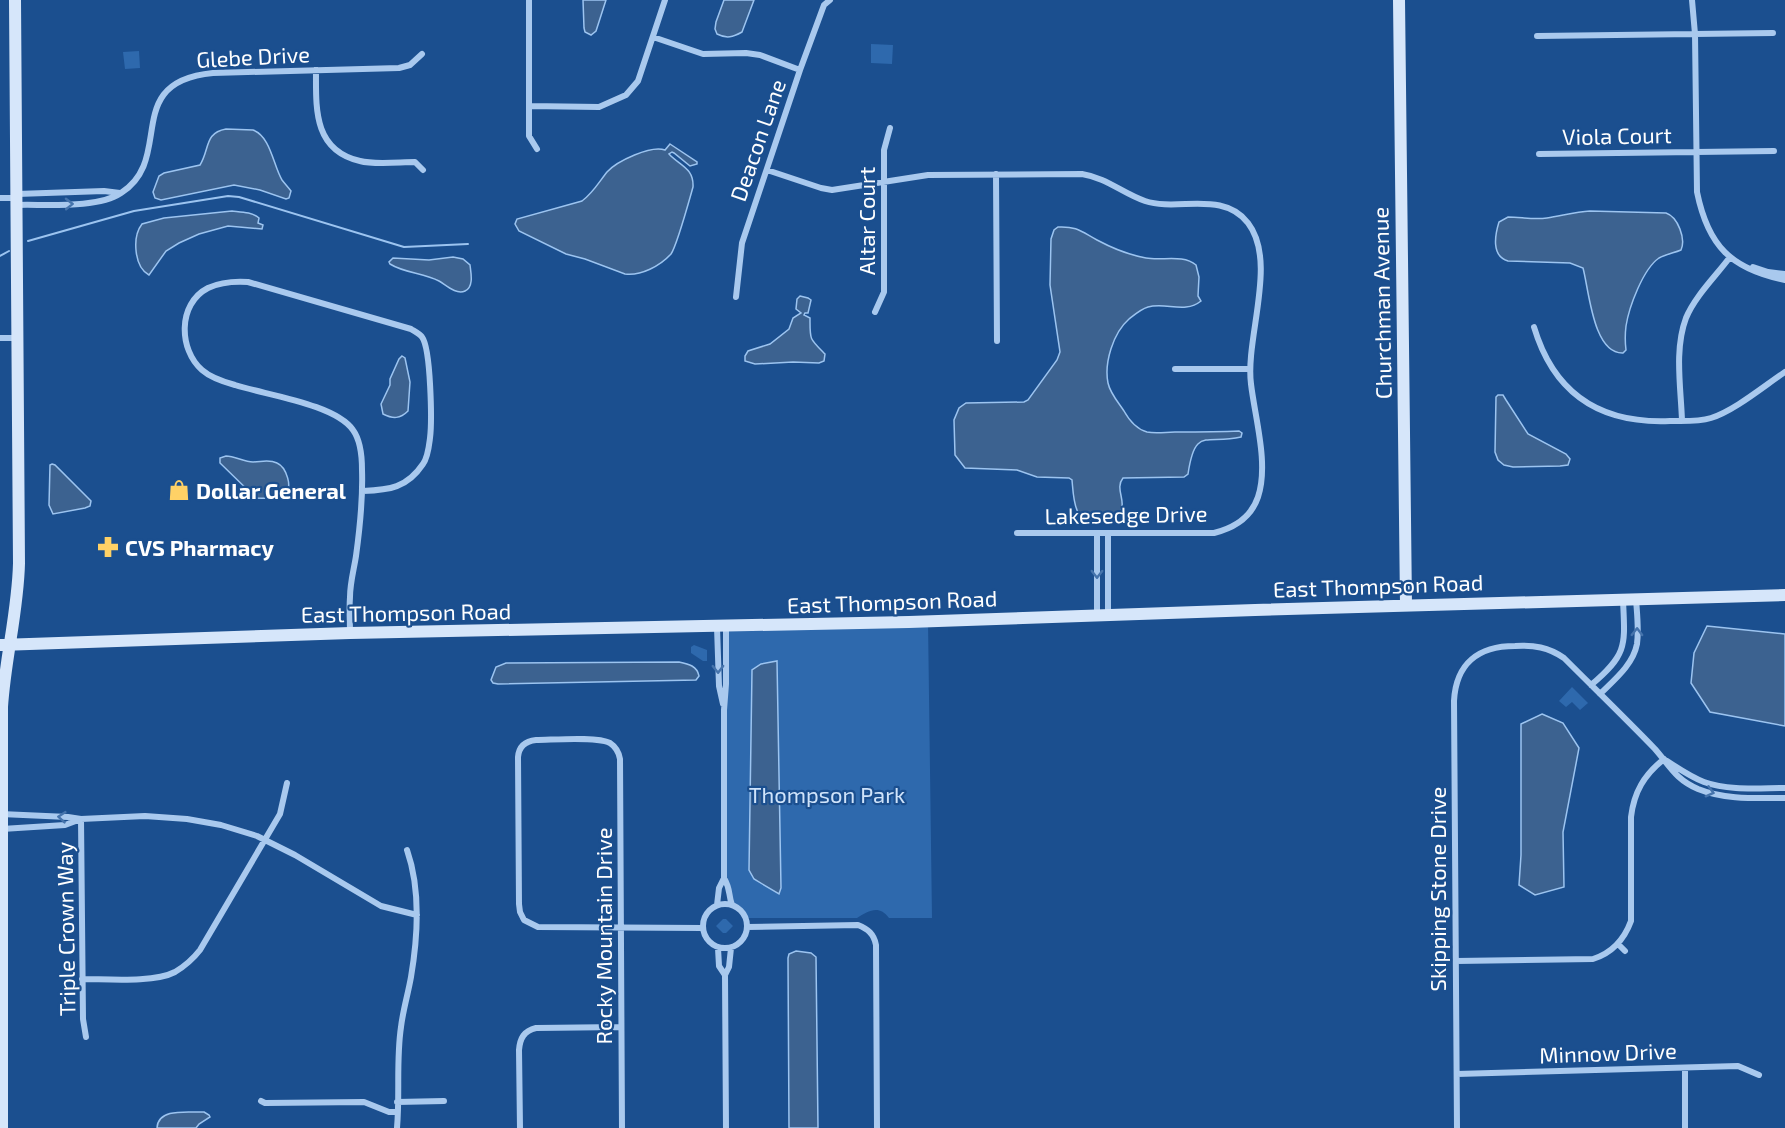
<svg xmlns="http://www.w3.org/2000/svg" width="1785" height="1128" font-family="'Exo 2',sans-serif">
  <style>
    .green { fill: #2e69ad }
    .water { fill: #3c6290; stroke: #9cc4f0; stroke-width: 1.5 }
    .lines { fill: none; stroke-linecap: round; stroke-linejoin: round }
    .stream { stroke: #9cc4f0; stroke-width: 2 }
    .street { stroke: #a9c9ee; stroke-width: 6 }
    .secondary { stroke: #d6e6fa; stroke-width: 12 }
    .oneway { stroke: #4674ac }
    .labels { text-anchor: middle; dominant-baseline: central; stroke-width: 4.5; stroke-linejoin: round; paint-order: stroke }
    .street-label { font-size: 22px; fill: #fff; stroke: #1b4f8f }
    .poi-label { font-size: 22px; font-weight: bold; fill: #fff; stroke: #1b4f8f; text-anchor: start }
    .park-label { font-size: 22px; fill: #cfe3fa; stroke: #1b4f8f }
  </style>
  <rect width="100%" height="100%" fill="#1b4f8f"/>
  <path class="green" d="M 871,44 L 893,45 L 892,64 L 871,63 Z
    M 139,51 L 140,68 L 125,69 L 123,52 Z
    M 928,621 L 932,918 L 889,918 C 879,904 868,911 857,918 L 746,918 L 740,910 L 732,905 L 724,878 L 726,627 Z
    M 694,645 L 707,650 L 707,661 L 703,661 L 691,653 L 691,647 Z
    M 1572,687 L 1588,703 L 1580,710 L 1572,702 L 1566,707 L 1559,701 Z
    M 723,919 L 726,919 L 733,926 L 726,933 L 723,933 L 716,926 Z"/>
  <path class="water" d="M 583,0 L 606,0 L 596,31 L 591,35 L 585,32 L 584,28 Z
    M 724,0 L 754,0 L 742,32 C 733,37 727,39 717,34 L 715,29 L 716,22 Z
    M 226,129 L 253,130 C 271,137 273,165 282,180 C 285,184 288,187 291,191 L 289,198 L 286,199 L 260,190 L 234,185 L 161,200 L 155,198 L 153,192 L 159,176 L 164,173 L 200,165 C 210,149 204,133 226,129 Z
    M 670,144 L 697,162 L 697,164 L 690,166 L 674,153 L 672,152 L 669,154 C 680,166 694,168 693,187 C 689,201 677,245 671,254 C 660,266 641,276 625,274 L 585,259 L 566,254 L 519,231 L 515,224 L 517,219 L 582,201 C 593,193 599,182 607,172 C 617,161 651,145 665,150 Z
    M 232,211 C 241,212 252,212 259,218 L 258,223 L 263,225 L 262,229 L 228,226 L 199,234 L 179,243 L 166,251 L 149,275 C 134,267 132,237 142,224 L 164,218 Z
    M 1590,211 L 1666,213 C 1678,217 1686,239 1681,250 C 1674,253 1666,254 1659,258 C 1643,269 1629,307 1626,326 C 1625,334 1625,342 1626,350 L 1623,353 C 1593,354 1589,290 1583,268 L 1570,263 L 1508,261 C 1491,256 1495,235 1499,222 L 1508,217 C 1521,217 1533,220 1547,218 C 1561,216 1575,212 1590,211 Z
    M 1058,227 C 1077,226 1082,232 1097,240 C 1112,248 1129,255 1146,258 C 1162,261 1183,254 1196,265 L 1199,277 L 1198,296 L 1201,301 C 1185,314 1166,302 1148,307 C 1141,309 1134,315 1129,319 C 1113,333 1104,363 1108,383 C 1110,393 1118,402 1124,411 C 1129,420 1136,429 1147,432 C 1156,434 1166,432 1175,432 C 1196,432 1218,432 1239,431 L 1242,433 L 1241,437 C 1206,445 1195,426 1188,474 L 1184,477 L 1123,478 C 1114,489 1128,502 1119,513 C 1116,518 1108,520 1102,521 C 1073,525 1074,501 1072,480 L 1069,478 L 1037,477 L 1017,470 L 965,468 L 955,455 L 954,420 L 959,408 L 966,403 L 1024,402 L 1028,400 L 1057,360 L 1060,352 L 1050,285 L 1051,239 L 1054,230 Z
    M 453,257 L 463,259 L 470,265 C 471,273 474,287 465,291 C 456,295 446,285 439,281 C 424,273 404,273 390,264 L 389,262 L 393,258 L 429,260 Z
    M 800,296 L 808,298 L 811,300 L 808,313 L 805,313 L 804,315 L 810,318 C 810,340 809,338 825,354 L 824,361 L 819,363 L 793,362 L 755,364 L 745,361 L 745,356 L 748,351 L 770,344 L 789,329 L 793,318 L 801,313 L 796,309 L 797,299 Z
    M 402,356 L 405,358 L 410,382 L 408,411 C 400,419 393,419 383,414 L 381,404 L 390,385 L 390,379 L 399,359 Z
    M 1498,395 L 1503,395 L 1506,400 L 1528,434 L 1566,454 L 1570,459 L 1568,465 L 1560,466 L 1513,467 L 1504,465 L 1498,460 L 1495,452 L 1496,397 Z
    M 226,456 C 235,456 244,462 253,462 C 261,462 269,459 277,463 C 286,467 294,488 284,495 C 278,500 264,498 256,498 L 220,463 L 220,458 Z
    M 52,464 L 55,465 L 91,501 L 90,506 L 85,508 L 53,514 L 49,505 L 50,465 Z
    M 1707,626 L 1785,634 L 1785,726 L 1710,712 L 1691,683 L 1694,653 Z
    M 777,661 L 781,888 L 779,894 L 754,879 L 749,870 L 752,670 L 761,664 Z
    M 679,662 C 689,664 697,666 699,676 L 696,680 L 498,684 L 493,683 L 491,680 L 496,667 L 506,663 Z
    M 1542,714 L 1563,723 L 1579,748 L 1563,832 L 1564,887 L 1535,895 L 1519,885 L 1521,855 L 1521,724 Z
    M 796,951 L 811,953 L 816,957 L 818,1128 L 789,1128 L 788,958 L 789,954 Z
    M 204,1112 L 209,1115 L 210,1117 L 199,1124 L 196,1128 L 157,1128 C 158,1107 190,1113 204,1112 Z"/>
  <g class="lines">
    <path class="stream" d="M 28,241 L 134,211 L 228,196 L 239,197 L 404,247 L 468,244
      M 0,256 L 9,251"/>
    <path class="street" d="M 529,0 L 529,136 L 537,149
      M 1692,0 L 1695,34 L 1697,192 C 1708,246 1731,269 1785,280
      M 1537,36 L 1773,33
      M 653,37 L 703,54 L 746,53 L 760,55 L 800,70
      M 316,70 C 316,108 313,150 360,161 C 374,165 400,162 415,162 L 423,170
      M 529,106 L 599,107 L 626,95 L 638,81 L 665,0
      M 1539,154 L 1774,151
      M 767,170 L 821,188 L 832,190 L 928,175 L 1082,174 C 1107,178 1122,193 1145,201 C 1178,212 1223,190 1248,223 C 1278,262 1245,338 1251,384 C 1255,418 1269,464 1258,497 C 1251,518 1234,528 1214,533 L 1017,533
      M 996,174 L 997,341
      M 17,194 L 104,191 L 120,193
      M 0,198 L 16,198
      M 16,205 C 45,204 97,209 121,193 C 176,158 120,82 213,73 L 399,68 L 410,65 L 422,54
      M 1753,267 L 1768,272 L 1785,274
      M 736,297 L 742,243 L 800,70 L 824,5 L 830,0
      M 875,312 L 884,292 L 884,150 L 890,128
      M 1534,327 C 1554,394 1601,424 1670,421 C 1683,421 1698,422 1711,418 C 1734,411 1764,386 1785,372
      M 0,338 L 17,338
      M 1175,369 L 1250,369
      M 1682,421 C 1681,388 1674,350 1686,318 C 1695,296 1716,276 1730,257
      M 1097,533 L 1097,616
      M 1108,533 L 1108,615
      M 717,627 L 719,686 L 723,704
      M 350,633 C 350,621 349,609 350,597 C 350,583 354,569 356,556 C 360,527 363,499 362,470 C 362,456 361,441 353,430 C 335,404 266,395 235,385 C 224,382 211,378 202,370 C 179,350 177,304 208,288 C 221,282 233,281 248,282 L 411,329 C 414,331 420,334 422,337 C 431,349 432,422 430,438 C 429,446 428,457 423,464 C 407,488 389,490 363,491
      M 1591,685 C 1628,654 1625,645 1623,600
      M 1600,694 C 1614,680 1633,665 1637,644 C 1639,629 1637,614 1636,599
      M 1667,761 C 1679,769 1691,777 1704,782 C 1729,791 1759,788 1785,788
      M 1,814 L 68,817 L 81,819 L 65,825 L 2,829
      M 724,878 L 724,710 L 726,684 L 726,627
      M703 926a22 22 0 1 1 44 0a22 22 0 1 1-44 0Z
      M 717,905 L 719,888 L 724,878 C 731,890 728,894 732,905
      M 747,927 L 858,925 C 868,929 874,934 876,945 L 877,1128
      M 1618,944 L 1625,951
      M 718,948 L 719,966 L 725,975 L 729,967 L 731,948
      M 1456,961 L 1593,959 C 1612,953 1624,940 1631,921 L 1631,817 C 1634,792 1644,775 1664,759
      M 725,975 L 726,1128
      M 82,979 C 107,979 154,983 175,972 C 185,966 193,959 200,950 L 280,814 L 287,783
      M 86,1037 L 83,1019 L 81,819 L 145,816 L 187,819 L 221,825 L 257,836 L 295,855 L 381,906 L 417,915
      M 1685,1068 L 1685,1128
      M 1457,1074 L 1738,1066 L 1759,1075
      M 261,1101 L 265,1103 L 364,1102 L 389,1112 L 397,1112
      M 397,1102 L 444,1101
      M 397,1128 C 400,1094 396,1060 401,1027 C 403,1010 408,994 411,977 C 418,936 421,890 407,850
      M 520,1128 L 519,1050 C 520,1038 524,1031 536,1028 L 621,1027
      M 622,1128 L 620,759 C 619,753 616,747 610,743 C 597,736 552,740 536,740 C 526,741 519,746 518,757 L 519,904 L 520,912 L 524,920 L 538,927 L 702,928
      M 1457,1128 L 1454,701 C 1456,663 1479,646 1515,646 C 1534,645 1548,647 1564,658 C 1594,688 1625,718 1655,749 C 1670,766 1675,779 1698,789 C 1725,800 1757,798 1785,798"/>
    <path class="secondary" d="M 1399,0 L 1406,605
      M 0,645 L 350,633 L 909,622 L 1255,610 L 1785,595
      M 2,1128 L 2,707 C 5,659 18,611 19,563 L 15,0"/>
  </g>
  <defs><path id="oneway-chevron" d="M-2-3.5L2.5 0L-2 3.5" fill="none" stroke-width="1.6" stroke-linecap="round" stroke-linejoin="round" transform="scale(1.5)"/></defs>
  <g class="oneway">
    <use href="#oneway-chevron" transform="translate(69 204) rotate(-1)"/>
    <use href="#oneway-chevron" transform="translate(1097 574) rotate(90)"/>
    <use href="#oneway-chevron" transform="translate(1637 632) rotate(-89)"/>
    <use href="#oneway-chevron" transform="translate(718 669) rotate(89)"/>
    <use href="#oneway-chevron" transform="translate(1710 792) rotate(15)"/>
    <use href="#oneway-chevron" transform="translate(62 817) rotate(-175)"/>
  </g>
  <defs>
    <symbol id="shop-bare" viewBox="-9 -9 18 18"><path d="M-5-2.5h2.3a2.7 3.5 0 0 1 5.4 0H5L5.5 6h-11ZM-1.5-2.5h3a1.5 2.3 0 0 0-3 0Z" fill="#ffd166" stroke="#1b4f8f" stroke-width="2.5" paint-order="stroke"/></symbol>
    <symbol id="pharmacy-bare" viewBox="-9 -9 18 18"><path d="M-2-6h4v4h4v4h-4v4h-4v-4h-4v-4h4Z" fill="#ffd166" stroke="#1b4f8f" stroke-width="2.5" paint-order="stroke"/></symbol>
  </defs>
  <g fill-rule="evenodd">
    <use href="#shop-bare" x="164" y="475" width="30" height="30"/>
    <use href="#pharmacy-bare" x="93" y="532" width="30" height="30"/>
  </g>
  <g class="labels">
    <g class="street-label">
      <text transform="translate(253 56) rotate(-3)">Glebe Drive</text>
      <text transform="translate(1617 135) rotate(-1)">Viola Court</text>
      <text transform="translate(757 140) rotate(-71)">Deacon Lane</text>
      <text transform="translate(866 221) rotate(-90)">Altar Court</text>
      <text transform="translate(1381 303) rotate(-91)">Churchman Avenue</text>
      <text transform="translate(1126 514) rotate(-1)">Lakesedge Drive</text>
      <text transform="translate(1378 585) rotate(-2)">East Thompson Road</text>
      <text transform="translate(892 601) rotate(-2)">East Thompson Road</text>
      <text transform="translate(406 612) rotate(-1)">East Thompson Road</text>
      <text transform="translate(1437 889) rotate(-90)">Skipping Stone Drive</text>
      <text transform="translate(65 929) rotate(-91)">Triple Crown Way</text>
      <text transform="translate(603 936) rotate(-90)">Rocky Mountain Drive</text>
      <text transform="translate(1608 1052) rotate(-2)">Minnow Drive</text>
    </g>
    <g class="poi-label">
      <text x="196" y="490">Dollar General</text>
      <text x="125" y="547">CVS Pharmacy</text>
    </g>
    <g class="park-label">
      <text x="827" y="794">Thompson Park</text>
    </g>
  </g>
</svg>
